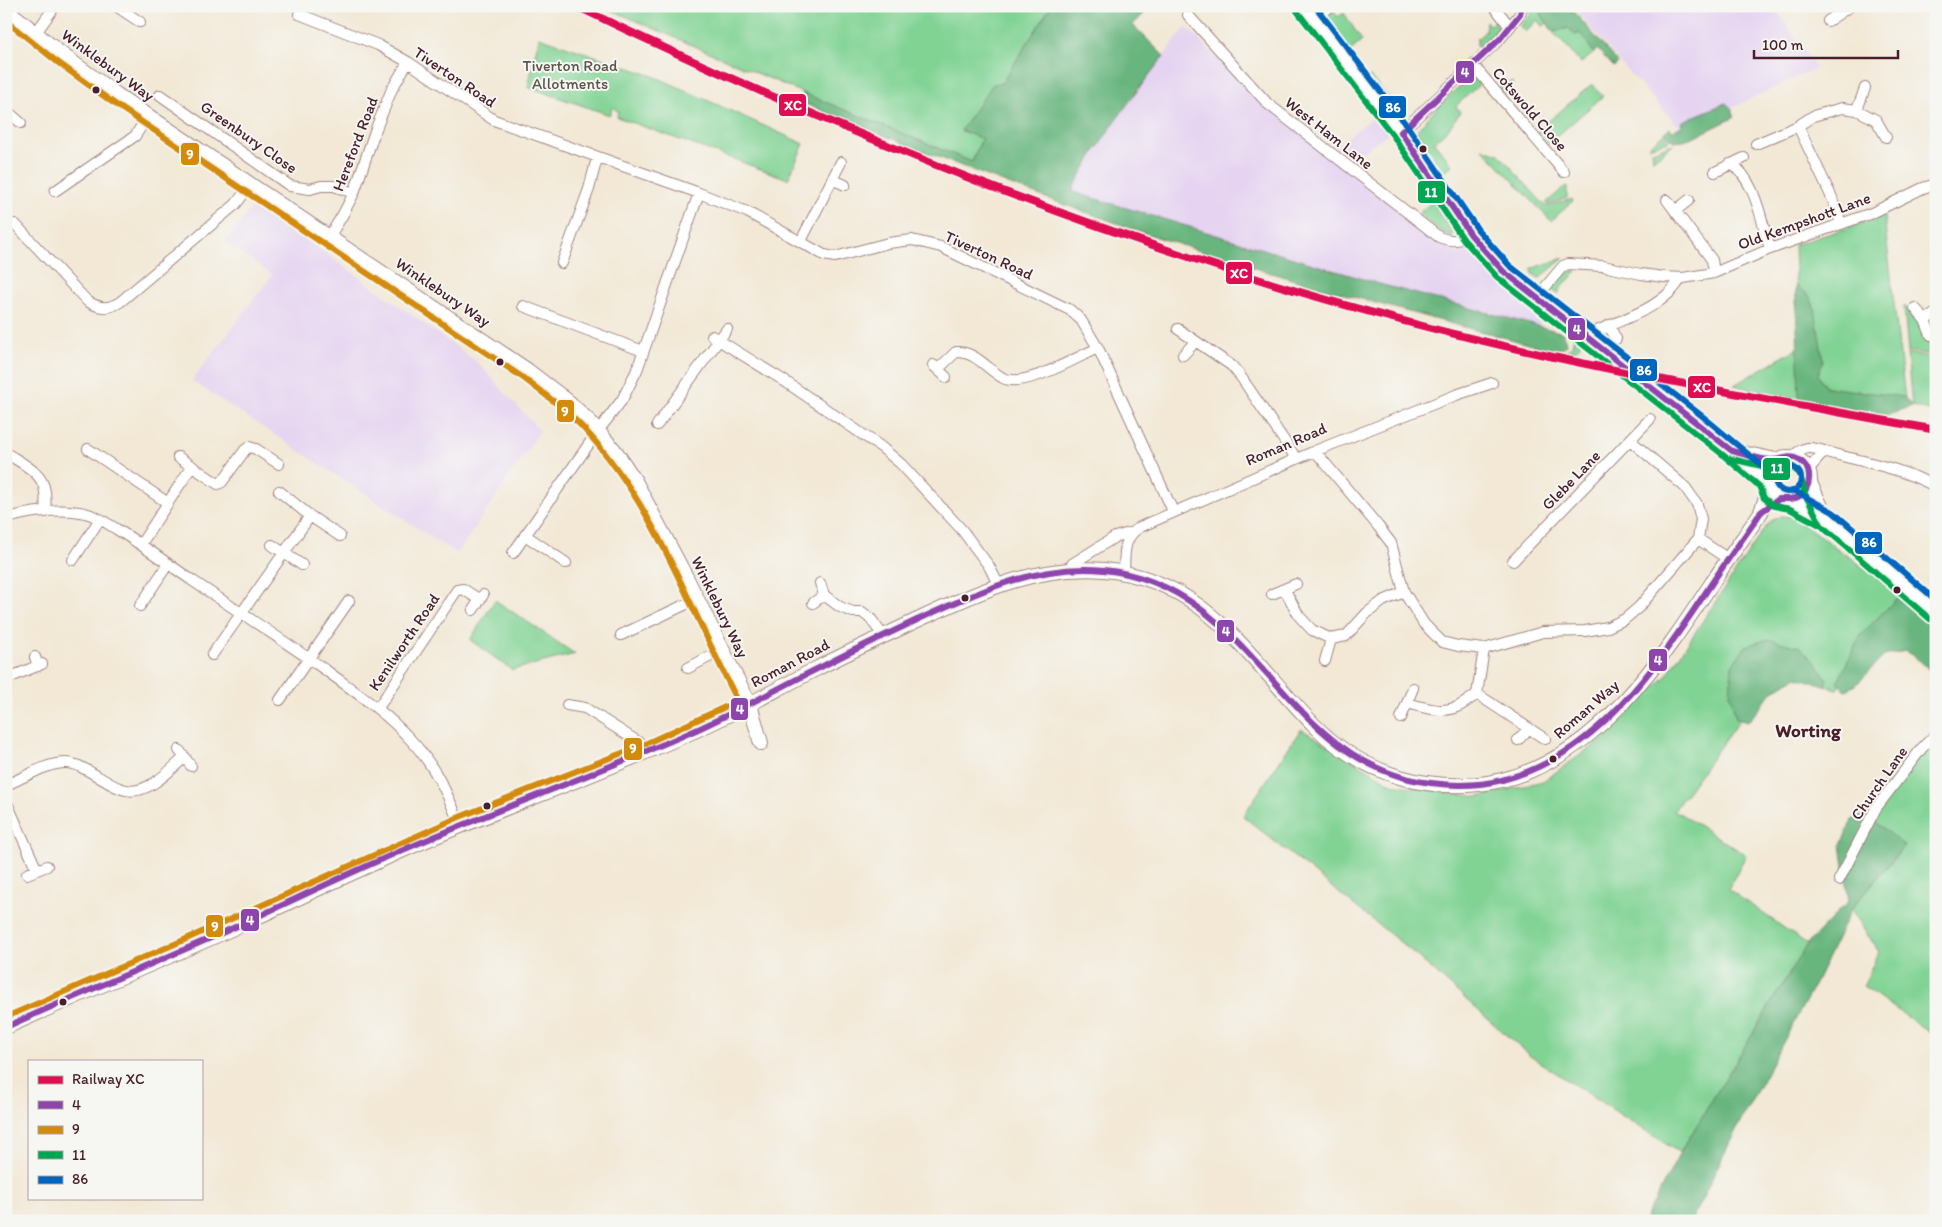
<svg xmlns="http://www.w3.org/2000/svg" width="1942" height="1227" font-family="Itim,sans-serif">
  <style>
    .built { fill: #e5d3f1 }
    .green { fill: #81d394; stroke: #667960 }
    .forest { fill: #68b57e; stroke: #596a54 }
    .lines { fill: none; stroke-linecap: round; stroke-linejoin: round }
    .street-casing { stroke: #9e8480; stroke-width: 12 }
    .secondary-casing { stroke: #9e8480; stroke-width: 16 }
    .street { stroke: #fff; stroke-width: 10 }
    .secondary { stroke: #fff; stroke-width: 14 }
    .bus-1-casing { stroke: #f6f6f2; stroke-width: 10 }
    .bus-2-casing { stroke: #f6f6f2; stroke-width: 10 }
    .bus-3-casing { stroke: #f6f6f2; stroke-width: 10 }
    .bus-4-casing { stroke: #f6f6f2; stroke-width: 10 }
    .bus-1 { stroke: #8e44ad; stroke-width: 6 }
    .bus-2 { stroke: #d48b09; stroke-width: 6 }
    .bus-3 { stroke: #00a651; stroke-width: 6 }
    .bus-4 { stroke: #0065bd; stroke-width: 6 }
    .rail-1-casing { stroke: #f6f6f2; stroke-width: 11 }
    .rail-1 { stroke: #df0d52; stroke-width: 8 }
    .bus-dot { fill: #4a1f2b; stroke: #f6f6f2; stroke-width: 2 }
    .labels { text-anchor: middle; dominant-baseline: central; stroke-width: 4; stroke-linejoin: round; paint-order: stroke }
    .street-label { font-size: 16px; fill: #4a1f2b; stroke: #f6f6f2 }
    .park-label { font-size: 16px; fill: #5a554a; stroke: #f6f6f2 }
    .quarter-label { font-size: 19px; font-weight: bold; fill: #4a1f2b; stroke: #f6f6f2 }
    .line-badge { stroke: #f6f6f2; stroke-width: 2 }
    .badge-label { font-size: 14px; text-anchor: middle; font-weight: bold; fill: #fff }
  </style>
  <rect width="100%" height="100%" fill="#f6f6f2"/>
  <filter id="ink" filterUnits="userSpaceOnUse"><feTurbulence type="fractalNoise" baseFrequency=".02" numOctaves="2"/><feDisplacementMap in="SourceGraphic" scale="10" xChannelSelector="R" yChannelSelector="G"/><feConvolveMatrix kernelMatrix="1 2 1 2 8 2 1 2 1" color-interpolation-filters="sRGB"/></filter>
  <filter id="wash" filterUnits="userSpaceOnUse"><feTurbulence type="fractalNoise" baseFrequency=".0096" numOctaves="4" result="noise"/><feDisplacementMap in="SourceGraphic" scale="20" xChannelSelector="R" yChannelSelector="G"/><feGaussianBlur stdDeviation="1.12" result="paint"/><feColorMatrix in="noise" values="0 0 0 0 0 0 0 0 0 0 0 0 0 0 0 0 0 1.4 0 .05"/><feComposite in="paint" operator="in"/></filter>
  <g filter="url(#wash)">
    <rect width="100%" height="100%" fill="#f2e8d5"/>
    <path class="built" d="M 1572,6 L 1773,6 L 1816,68 L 1683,131 L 1623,66 Z
      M 1186,27 L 1263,104 L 1457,254 L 1466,245 L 1509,285 L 1544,314 L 1540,326 L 1383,285 L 1073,192 L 1074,187 L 1091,157 L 1124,107 Z
      M 1377,114 L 1390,131 L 1351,161 L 1335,147 Z
      M 254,205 L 325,253 L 476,361 L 540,431 L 457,554 L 192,381 L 272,275 L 225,242 Z"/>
    <path class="green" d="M 602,6 L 1051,6 L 1002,83 L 961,131 L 982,138 L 972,162 L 803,93 Z
      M 1532,6 L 1545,6 L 1541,14 L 1547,22 L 1543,27 L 1537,20 L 1525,32 L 1520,26 L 1530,15 Z
      M 1332,9 L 1338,17 L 1344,13 L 1362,41 L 1349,52 L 1346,49 L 1322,18 Z
      M 1495,20 L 1498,29 L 1480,49 L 1477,45 L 1477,39 L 1485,32 L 1486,21 L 1490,25 Z
      M 1568,28 L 1580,33 L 1594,53 L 1581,63 L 1553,32 Z
      M 539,37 L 656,77 L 804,144 L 788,179 L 617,117 L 618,111 L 612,107 L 610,115 L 528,87 Z
      M 1475,76 L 1481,83 L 1456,106 L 1460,112 L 1449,128 L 1434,142 L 1452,165 L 1442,175 L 1432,154 L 1416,131 C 1430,116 1457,84 1475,76 Z
      M 1368,77 L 1370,77 L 1404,115 L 1395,113 Z
      M 1511,81 L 1513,83 L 1509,88 L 1514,95 L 1506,95 L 1499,88 L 1505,86 Z
      M 1592,84 L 1603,96 L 1548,144 L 1537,131 Z
      M 1663,134 L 1669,141 L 1648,147 Z
      M 1673,144 L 1653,160 L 1652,151 Z
      M 1482,148 L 1499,154 L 1546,207 L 1572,199 L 1573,201 L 1551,221 Z
      M 1567,185 L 1567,198 L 1547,205 L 1546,203 Z
      M 1434,200 L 1437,209 L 1454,235 C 1443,237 1427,221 1419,213 Z
      M 1884,216 L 1905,399 L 1800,389 L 1799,401 L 1734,385 L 1798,348 L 1794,245 Z
      M 1564,258 L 1540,278 L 1535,277 L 1531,269 L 1533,268 Z
      M 1576,270 L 1576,273 L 1562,286 L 1558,294 L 1552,290 C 1555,280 1565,271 1576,270 Z
      M 1904,306 L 1920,320 L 1933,355 L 1908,351 Z
      M 1574,336 L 1581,342 L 1579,348 L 1565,354 L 1562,354 L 1572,346 Z
      M 1907,353 L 1936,358 L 1936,413 L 1912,406 Z
      M 1782,516 L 1792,516 L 1909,600 L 1836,690 L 1780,664 L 1674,810 L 1746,855 L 1728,889 L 1807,944 L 1680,1153 L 1530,1056 L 1410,950 L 1243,816 L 1301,729 L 1392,784 L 1479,797 L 1543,781 L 1602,740 L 1666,676 L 1764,529 L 1771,521 Z
      M 495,600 L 575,654 L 512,670 L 470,640 Z
      M 1936,734 L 1936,1037 L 1863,986 L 1879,952 L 1851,909 L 1904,847 L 1870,818 Z"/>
    <path class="forest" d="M 1051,6 L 1151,6 L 1133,25 L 1164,56 C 1131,98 1100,140 1074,187 L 1073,192 L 1383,285 L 1564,333 L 1566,345 L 1556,351 C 1402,311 1248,270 1099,217 C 998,182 899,141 800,102 L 803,93 L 972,162 L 982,139 L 961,130 L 993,84 L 1002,83 Z
      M 1545,6 L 1569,6 L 1618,63 L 1614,67 L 1597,49 L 1594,53 L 1580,33 L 1575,35 L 1568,28 L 1553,32 L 1541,14 Z
      M 1726,103 L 1732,109 L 1735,117 C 1722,123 1690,141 1677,141 C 1671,141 1668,137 1664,133 L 1670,128 L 1672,131 L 1682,126 L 1683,121 Z
      M 1796,286 L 1809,295 L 1815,309 L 1823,360 L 1818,375 L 1826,387 L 1904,397 L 1912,406 L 1889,415 L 1799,401 Z
      M 1899,596 L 1904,596 L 1936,622 L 1936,683 C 1931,667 1918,659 1905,651 L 1884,656 L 1856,685 L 1846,690 L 1837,683 L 1860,636 Z
      M 1768,639 L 1800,647 L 1815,662 L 1827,679 L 1825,685 L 1796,677 L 1773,691 L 1748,722 L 1736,719 L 1730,694 L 1732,665 L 1746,646 Z
      M 1866,814 L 1904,846 L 1851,909 L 1816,982 L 1743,1116 L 1691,1221 L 1644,1221 L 1680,1153 L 1807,944 L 1849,901 L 1841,845 L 1852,820 Z"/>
  </g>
  <g filter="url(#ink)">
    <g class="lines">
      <defs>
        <path id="street" d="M 116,6 L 140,22
          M 1494,6 L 1510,27
          M 299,14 L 378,45 L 408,62 L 494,120 L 699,193 L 747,212 L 824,255 L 835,257 L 888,243 L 912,240 L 941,247 L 1070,310 L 1081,320 L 1098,348 L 1173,511
          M 1188,15 L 1268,104 L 1439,237 C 1452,242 1459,241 1471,235
          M 1314,19 L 1331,6
          M 1828,21 L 1850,6
          M 35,34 L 55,6
          M 1473,65 L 1564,172
          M 160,95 L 290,186 L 310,189 L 321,186 L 334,186 L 354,193
          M 6,110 L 21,123
          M 1857,110 L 1865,88
          M 1798,126 L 1833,200 L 1841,224
          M 1401,132 L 1500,39 L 1520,14 L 1522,6
          M 1756,144 L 1798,126 L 1813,116 L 1842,108 L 1857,110 L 1876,120 L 1886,137
          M 1730,164 C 1755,176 1762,224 1770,249
          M 1715,172 L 1744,158
          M 832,179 L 845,185
          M 55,191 L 135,136 L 148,116
          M 1667,200 L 1712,260 L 1714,273
          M 1675,211 L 1689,200
          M 15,224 L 87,301 C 99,308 107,310 120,302 L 236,204 L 251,184
          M 329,237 L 342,216 L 354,193 L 375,131 L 392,89 L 408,62
          M 801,241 L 841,162
          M 562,263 L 589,189 L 597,158
          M 1537,297 L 1563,266 L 1568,264 L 1603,266 L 1641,274 L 1664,277 L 1683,278 L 1714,273 L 1770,249 L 1872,213 L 1923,188 L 1936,184
          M 523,306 L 643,351
          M 1915,308 L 1925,320 L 1931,335
          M 1925,320 L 1936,313
          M 1609,325 L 1616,339
          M 1178,329 L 1232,366 L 1241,377 L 1296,458
          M 1597,331 C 1625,318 1665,307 1681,278
          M 712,336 L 783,380 L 881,447 L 901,464 L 962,530 L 989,566 L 999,586
          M 1183,355 L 1195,342
          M 933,365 L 946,377
          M 938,369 L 956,352 C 975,351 987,369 1003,378 C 1024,389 1077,357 1098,348
          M 657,425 L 727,329
          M 88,449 L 168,503
          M 1315,451 L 1378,526 L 1391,543 L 1404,592 L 1424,624 L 1442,642 L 1458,646 L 1484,649 L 1543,632 L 1585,631 L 1608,627 L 1625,619 L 1639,607 L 1698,539 L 1701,519 L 1697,504 L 1685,487 L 1630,440
          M 6,453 C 21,463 43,472 45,492 C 46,498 45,505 46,512
          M 178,457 L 218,484 L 222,482 L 245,450 L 249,447 L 256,449 L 279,464
          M 1791,458 C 1796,453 1801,449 1808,448 C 1816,447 1825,452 1834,454 C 1869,463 1904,469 1936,487
          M 1808,470 L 1822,454 L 1828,453
          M 279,491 L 310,516 L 340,536
          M 6,519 C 28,511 62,508 85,513 C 97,516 108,524 118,530 C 144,546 168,564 193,581 C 239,612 286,642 331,674 C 358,694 386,713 409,738 C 432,762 449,795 460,826
          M 525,535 L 566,563
          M 1698,539 L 1728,559
          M 141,544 L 192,466
          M 272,545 L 302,565
          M 513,553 L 598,431 L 622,400 L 637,370 L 699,193
          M 73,560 L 100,519
          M 1513,561 L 1650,419
          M 1070,569 L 1072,564 L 1115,537 L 1133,532
          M 1124,573 C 1125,554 1122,538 1140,527 L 1315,451 L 1456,395 L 1492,383
          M 1285,590 L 1299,616 L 1312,630 L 1331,639 L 1346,636 L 1367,613 L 1383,601 L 1404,592
          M 1272,594 L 1296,584
          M 824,595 L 840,607 L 853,612 L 862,612 L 871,619 L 883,636
          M 813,603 L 824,595 L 820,583
          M 140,606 L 168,564
          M 473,610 L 483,595
          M 621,635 L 697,599
          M 212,655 L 310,516
          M 35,657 L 38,666
          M 1325,661 L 1331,639
          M 688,668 L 722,650
          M 6,679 L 42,664
          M 1477,694 L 1545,739
          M 280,700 L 349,601
          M 1407,703 C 1422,707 1439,713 1454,708 C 1462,706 1470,699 1477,694 L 1484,649
          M 567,705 L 585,708 L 643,745 L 648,752
          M 378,708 L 457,590 L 463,589 L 480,600
          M 1401,718 L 1413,688
          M 1518,740 L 1529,728
          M 179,750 L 191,766
          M 6,785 C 24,778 44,764 64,763 C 74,762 83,768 92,773 C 103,779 114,788 126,790 C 148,795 170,770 185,757
          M 6,801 L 37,870
          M 27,874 L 47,866
          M 1839,880 L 1876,808 L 1922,748 L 1936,734"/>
        <path id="secondary" d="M 1304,6 L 1401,132 L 1471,235 L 1503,271 L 1701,426 L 1766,481
          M 6,9 L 61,54 L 117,95 L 527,370 L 569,402 L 591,423 L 616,452 L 635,481 L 686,577 L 750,705 L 761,743
          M 1733,451 L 1776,460
          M1766 479a22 22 0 1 1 44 0a22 22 0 1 1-44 0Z
          M 1809,481 L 1827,519
          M 1793,500 L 1827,519 L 1936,612
          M 6,1027 C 81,993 158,962 233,928 C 308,894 382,857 458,827 C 535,796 612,768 687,734 C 732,715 773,691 816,669 C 846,653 878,639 909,624 C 972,595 1033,564 1104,570 C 1206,579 1249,659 1314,725 C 1363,775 1433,796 1502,780 C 1598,757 1663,657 1714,580 C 1729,557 1746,535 1761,512 L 1769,489"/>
      </defs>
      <use href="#street" class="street-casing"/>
      <use href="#secondary" class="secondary-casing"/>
      <use href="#street" class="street"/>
      <use href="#secondary" class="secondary"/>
      <defs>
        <path id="bus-1" d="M 1401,132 L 1500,39 L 1520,14 L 1522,6
          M 6,1027 C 81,993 158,962 233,928 C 298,898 363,866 429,839 C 518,802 608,769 696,730 C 740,710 782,686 825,665 C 855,649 886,635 917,620 C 975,593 1038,563 1104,570 C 1257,586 1282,765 1431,783 C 1454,786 1479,786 1502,780 C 1601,755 1661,659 1714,580 C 1729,557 1746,535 1761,512 L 1779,499 C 1786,499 1792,500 1798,497 C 1813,488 1813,466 1797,459 C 1789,454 1780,461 1770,460 C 1757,459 1745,454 1732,451 L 1503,271 L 1471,235 L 1401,132"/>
        <path id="bus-2" d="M 6,21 L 56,61 L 112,102 L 522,377 C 544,394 567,410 586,431 C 656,507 690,610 738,701 L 645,744 L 457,818 L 184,940 L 6,1017"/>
        <path id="bus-3" d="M 1297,11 L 1394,137 L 1464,240 L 1497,277 L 1727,458 L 1775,469 L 1788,466 L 1793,468 L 1800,474 L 1805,494 L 1821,525 L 1930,619
          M 1724,456 L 1759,486 L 1764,498 L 1774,506 L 1790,509 L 1822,526 L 1828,532"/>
        <path id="bus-4" d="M 1315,6 L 1408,127 L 1478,230 L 1509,265 L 1706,419 L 1772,474
          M1775 479a13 13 0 1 1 26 0a13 13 0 1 1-26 0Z
          M 1797,492 L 1833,512 L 1936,600"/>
      </defs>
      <use href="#bus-1" class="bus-1-casing"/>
      <use href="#bus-2" class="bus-2-casing"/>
      <use href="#bus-3" class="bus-3-casing"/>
      <use href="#bus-4" class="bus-4-casing"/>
      <use href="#bus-1" class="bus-1"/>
      <use href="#bus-2" class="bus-2"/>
      <use href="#bus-3" class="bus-3"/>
      <use href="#bus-4" class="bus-4"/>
      <defs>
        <path id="rail-1" d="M 576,6 C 846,136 1124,248 1415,324 C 1586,369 1762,398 1936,430"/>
      </defs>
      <use href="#rail-1" class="rail-1-casing"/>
      <use href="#rail-1" class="rail-1"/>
    </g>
  </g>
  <g class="bus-dot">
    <circle cx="96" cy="90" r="4.5"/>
    <circle cx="1423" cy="149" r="4.5"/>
    <circle cx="500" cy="362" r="4.5"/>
    <circle cx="1897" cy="590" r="4.5"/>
    <circle cx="965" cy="598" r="4.5"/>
    <circle cx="1553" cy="759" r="4.5"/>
    <circle cx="487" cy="806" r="4.5"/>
    <circle cx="63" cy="1002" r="4.5"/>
  </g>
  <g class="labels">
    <g class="street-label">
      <text transform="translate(108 65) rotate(36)">Winklebury Way</text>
      <text transform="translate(455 77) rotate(34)">Tiverton Road</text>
      <text transform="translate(1530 109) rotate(49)">Cotswold Close</text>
      <text transform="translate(1329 133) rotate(38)">West Ham Lane</text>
      <text transform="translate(249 137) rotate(35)">Greenbury Close</text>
      <text transform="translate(355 144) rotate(-69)">Hereford Road</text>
      <text transform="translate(1804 221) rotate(-20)">Old Kempshott Lane</text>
      <text transform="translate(989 255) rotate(25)">Tiverton Road</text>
      <text transform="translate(443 292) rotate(34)">Winklebury Way</text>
      <text transform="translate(1286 444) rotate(-23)">Roman Road</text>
      <text transform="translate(1571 480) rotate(-46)">Glebe Lane</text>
      <text transform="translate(720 607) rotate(64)">Winklebury Way</text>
      <text transform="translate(404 642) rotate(-56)">Kenilworth Road</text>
      <text transform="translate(790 663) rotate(-28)">Roman Road</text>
      <text transform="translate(1586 709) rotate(-41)">Roman Way</text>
      <text transform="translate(1879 783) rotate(-55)">Church Lane</text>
    </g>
    <g class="park-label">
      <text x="570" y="65">Tiverton Road<tspan x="570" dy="18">Allotments</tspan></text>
    </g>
    <g class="quarter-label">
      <text x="1808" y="730">Worting</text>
    </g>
  </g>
  <g class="line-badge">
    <rect x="1455" y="60" width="20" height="24" rx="5" fill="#8e44ad"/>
    <rect x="778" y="93" width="29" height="24" rx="5" fill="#df0d52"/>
    <rect x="1378" y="95" width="29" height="24" rx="5" fill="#0065bd"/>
    <rect x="180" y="142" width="20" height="24" rx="5" fill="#d48b09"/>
    <rect x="1417" y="180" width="29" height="24" rx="5" fill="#00a651"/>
    <rect x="1225" y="261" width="28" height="24" rx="5" fill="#df0d52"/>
    <rect x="1567" y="317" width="19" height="24" rx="5" fill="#8e44ad"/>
    <rect x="1629" y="358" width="29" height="24" rx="5" fill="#0065bd"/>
    <rect x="1687" y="375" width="29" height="24" rx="5" fill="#df0d52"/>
    <rect x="556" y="399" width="19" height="24" rx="5" fill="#d48b09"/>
    <rect x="1762" y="457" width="29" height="24" rx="5" fill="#00a651"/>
    <rect x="1854" y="531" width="29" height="24" rx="5" fill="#0065bd"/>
    <rect x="1216" y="619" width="19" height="24" rx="5" fill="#8e44ad"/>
    <rect x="1648" y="648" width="20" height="24" rx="5" fill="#8e44ad"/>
    <rect x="730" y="697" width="19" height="24" rx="5" fill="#8e44ad"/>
    <rect x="623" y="737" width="20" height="24" rx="5" fill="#d48b09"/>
    <rect x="240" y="908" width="20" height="24" rx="5" fill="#8e44ad"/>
    <rect x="205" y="914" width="19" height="24" rx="5" fill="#d48b09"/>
  </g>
  <g class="badge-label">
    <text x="1465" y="77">4</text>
    <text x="793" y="110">XC</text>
    <text x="1393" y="112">86</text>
    <text x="190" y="159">9</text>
    <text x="1431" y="197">11</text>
    <text x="1239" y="278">XC</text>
    <text x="1577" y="334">4</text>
    <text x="1644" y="375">86</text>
    <text x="1702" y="392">XC</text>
    <text x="565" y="416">9</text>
    <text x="1777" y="473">11</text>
    <text x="1869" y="547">86</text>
    <text x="1226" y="636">4</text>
    <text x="1658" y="665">4</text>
    <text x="740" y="714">4</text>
    <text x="633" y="753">9</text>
    <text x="250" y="925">4</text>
    <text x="215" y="931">9</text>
  </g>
  <rect width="1942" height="1227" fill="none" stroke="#f6f6f2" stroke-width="25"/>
  <rect x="28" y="1060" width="175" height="140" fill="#f6f6f2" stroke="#b1a0a2"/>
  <rect x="38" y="1076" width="25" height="8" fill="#df0d52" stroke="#b1a0a2"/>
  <text x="72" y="1084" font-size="15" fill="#4a1f2b">Railway XC</text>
  <rect x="38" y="1101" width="25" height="8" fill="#8e44ad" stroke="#b1a0a2"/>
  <text x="72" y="1110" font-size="15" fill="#4a1f2b">4</text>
  <rect x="38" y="1126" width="25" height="8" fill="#d48b09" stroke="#b1a0a2"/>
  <text x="72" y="1134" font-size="15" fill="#4a1f2b">9</text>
  <rect x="38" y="1151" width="25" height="8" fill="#00a651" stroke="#b1a0a2"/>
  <text x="72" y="1160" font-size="15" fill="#4a1f2b">11</text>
  <rect x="38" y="1176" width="25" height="8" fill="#0065bd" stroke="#b1a0a2"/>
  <text x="72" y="1184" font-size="15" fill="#4a1f2b">86</text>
  <path d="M1754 50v8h144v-8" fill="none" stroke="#4a1f2b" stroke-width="2.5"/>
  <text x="1762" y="50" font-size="15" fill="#4a1f2b" stroke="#f6f6f2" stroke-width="4" paint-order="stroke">100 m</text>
</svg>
